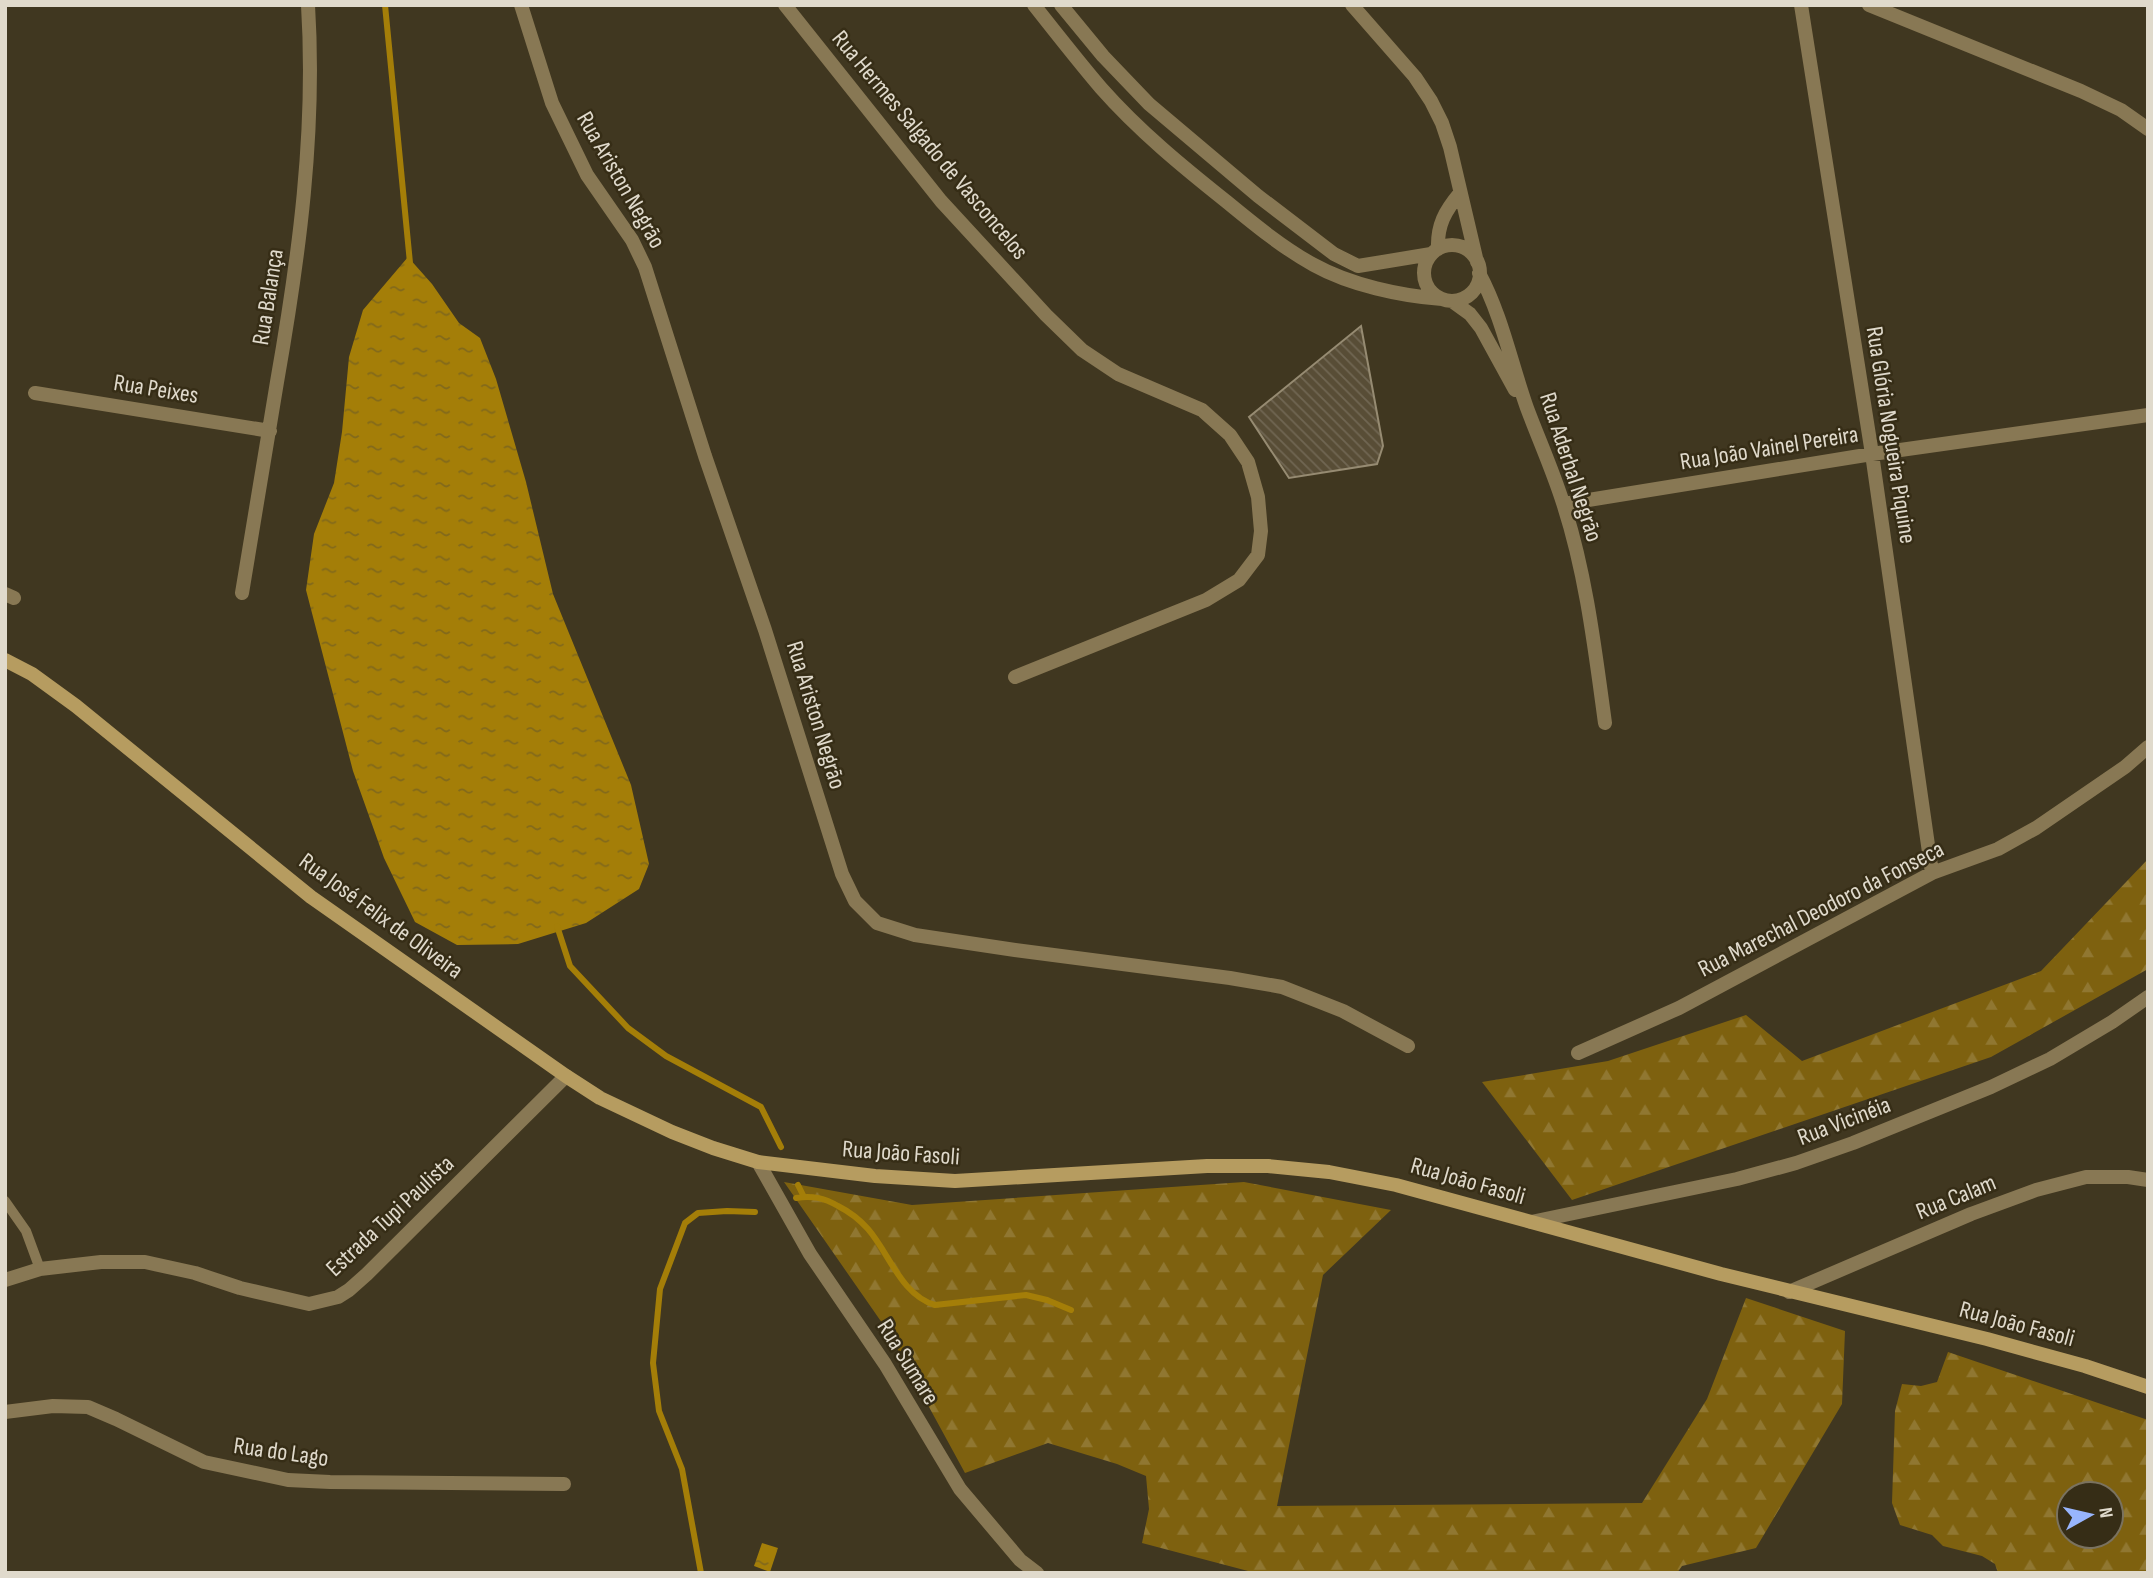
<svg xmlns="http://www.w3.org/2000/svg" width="2153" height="1578" font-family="'Sofia Sans Condensed',sans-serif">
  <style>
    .forest { fill: url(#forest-firs); fill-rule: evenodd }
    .water { fill: url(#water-ripples) }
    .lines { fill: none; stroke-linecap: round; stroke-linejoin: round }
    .stream { stroke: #a47e08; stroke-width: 6 }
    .building { fill: url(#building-back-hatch); stroke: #968b72; stroke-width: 2 }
    .service { stroke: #887854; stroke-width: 10 }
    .minor { stroke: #887854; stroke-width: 14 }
    .secondary { stroke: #b69c60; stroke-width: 14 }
    .labels { text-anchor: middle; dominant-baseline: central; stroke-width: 5; stroke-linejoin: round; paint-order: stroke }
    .street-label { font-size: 24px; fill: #e0dacc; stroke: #362d16 }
  </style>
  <defs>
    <pattern id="forest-firs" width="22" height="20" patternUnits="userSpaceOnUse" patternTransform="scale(1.75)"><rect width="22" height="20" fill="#7e610f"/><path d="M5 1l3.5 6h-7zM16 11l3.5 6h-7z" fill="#907731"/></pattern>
    <pattern id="water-ripples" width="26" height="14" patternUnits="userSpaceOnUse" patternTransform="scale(1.75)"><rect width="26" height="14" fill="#a47e08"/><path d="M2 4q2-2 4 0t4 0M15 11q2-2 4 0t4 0" fill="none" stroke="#82691b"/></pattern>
    <pattern id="building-back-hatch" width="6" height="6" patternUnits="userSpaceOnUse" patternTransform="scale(1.75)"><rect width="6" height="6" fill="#584d36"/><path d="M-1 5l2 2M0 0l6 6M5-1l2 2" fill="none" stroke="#706652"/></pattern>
  </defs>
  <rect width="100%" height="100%" fill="#403720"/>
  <path class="forest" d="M 2148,859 L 2148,969 L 1991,1057 L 1572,1200 L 1482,1082 L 1608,1061 L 1746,1015 L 1802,1061 L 2041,971 Z
    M 784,1182 L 912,1205 L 1244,1182 L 1391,1210 L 1323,1275 L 1277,1506 L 1642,1503 L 1707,1399 L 1746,1298 L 1845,1331 L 1842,1404 L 1756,1548 L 1682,1566 L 1677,1573 L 1248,1571 L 1142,1543 L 1149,1509 L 1146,1476 L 1117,1464 L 1048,1443 L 965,1473 L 887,1330 Z
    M 1948,1352 L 2148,1420 L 2148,1573 L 1998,1573 L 1995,1564 L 1982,1556 L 1943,1546 L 1932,1535 L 1900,1525 L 1892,1503 L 1895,1411 L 1902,1384 L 1921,1386 L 1937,1382 ZM 2069,1494 L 2111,1494 L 2111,1536 L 2069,1536 Z"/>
  <path class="water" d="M 408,257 L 432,284 L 459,323 L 480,338 L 496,379 L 526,482 L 553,594 L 631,785 L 649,864 L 639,889 L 586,923 L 518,944 L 457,945 L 415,922 L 384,858 L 353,771 L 306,590 L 314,534 L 334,483 L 342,432 L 349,357 L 363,310 Z
    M 762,1543 L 778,1548 L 770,1572 L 754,1566 Z"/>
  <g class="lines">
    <path class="stream" d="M 385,5 L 410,263
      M 557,926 L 570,966 L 628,1028 L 666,1056 L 761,1107 L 781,1147
      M 798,1185 L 804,1197
      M 796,1198 C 812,1195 824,1198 838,1206 C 848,1211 860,1220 868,1229 C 889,1253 901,1295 935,1305 L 1026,1295 L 1047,1300 L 1071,1310
      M 701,1573 L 682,1469 L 659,1411 L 653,1363 L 660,1289 L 685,1223 L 698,1213 L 727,1211 L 755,1212"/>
  </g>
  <path class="building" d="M 1361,326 L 1383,446 L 1377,464 L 1289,478 L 1249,417 Z"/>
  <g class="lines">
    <path class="service" d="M 5,1201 L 26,1231 L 40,1269"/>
    <path class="minor" d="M 521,5 L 552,103 L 587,175 L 632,240 L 645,267 L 705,456 L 765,630 L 842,874 L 855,901 L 877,923 L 915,935 L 1015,950 L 1230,978 L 1282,987 L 1343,1011 L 1408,1046
      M 785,5 L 941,201 L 1046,315 L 1082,350 L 1118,374 L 1202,410 L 1230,435 L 1248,462 L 1258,497 L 1261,531 L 1258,555 L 1239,580 L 1206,600 L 1015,677
      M 1034,5 C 1056,33 1078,61 1101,88 C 1139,131 1183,167 1227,202 C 1255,225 1283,248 1314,265 C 1350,285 1401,296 1442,299
      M 1061,5 L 1103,56 L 1149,104 L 1258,196 L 1334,254 L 1358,266 L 1431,254
      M 1352,5 L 1415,77 L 1431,101 L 1442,123 L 1450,147 L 1477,262
      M 1801,5 L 1872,454 L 1932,873
      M 1869,5 L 2081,91 L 2121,110 L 2148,129
      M1424 273a28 28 0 1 1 56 0a28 28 0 1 1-56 0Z
      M 1438,249 C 1437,225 1445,211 1460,193
      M 1479,273 C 1502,316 1511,363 1527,408 C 1539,440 1553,471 1563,503 C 1586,573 1595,650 1605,723
      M 1452,301 L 1470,314 L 1481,328 L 1515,390
      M 35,393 L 270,431
      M 1564,504 L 1872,454 L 2148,415
      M 242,593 C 254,522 266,452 277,382 C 299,257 316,132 308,5
      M 5,594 L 14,598
      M 1578,1053 L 1679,1008 L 1932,873 L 1998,849 L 2036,828 L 2125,767 L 2148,747
      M 758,1162 L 810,1254 L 885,1364 L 960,1489 L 1020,1560 L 1037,1573
      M 1531,1222 L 1737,1179 L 1796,1163 L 1853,1143 L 1991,1087 L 2050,1059 L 2112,1022 L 2148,997
      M 5,1280 L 40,1269 L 101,1262 L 145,1262 L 195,1273 L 240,1288 L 309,1304 L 338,1297 L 349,1290 L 367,1274 L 566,1076
      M 1789,1292 L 1971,1214 L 2036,1190 L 2086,1177 L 2128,1177 L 2148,1180
      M 5,1412 L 53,1406 L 88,1407 L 116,1419 L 204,1462 L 288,1480 L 330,1482 L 564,1484"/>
    <path class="secondary" d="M 5,660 L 32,674 L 76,706 L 311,897 L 566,1076 L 600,1098 L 672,1132 L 713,1148 L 758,1162 L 875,1176 L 955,1181 L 1207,1166 L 1268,1166 L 1329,1172 L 1396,1185 L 1721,1274 L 1987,1339 L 2085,1366 L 2148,1387"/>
  </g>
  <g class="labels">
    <g class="street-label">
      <text transform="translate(930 145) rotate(50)">Rua Hermes Salgado de Vasconcelos</text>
      <text transform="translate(621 180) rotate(60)">Rua Ariston Negrão</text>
      <text transform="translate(268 297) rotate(-81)">Rua Balança</text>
      <text transform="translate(156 389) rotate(9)">Rua Peixes</text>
      <text transform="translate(1891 435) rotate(81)">Rua Glória Nogueira Piquine</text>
      <text transform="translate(1769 448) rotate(-9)">Rua João Vainel Pereira</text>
      <text transform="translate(1571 467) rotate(72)">Rua Aderbal Negrão</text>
      <text transform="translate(816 715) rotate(73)">Rua Ariston Negrão</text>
      <text transform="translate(1821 909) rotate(-27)">Rua Marechal Deodoro da Fonseca</text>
      <text transform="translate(381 916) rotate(36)">Rua José Felix de Oliveira</text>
      <text transform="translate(1844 1121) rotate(-21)">Rua Vicinéia</text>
      <text transform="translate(901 1153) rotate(4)">Rua João Fasoli</text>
      <text transform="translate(1468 1181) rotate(16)">Rua João Fasoli</text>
      <text transform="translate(1956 1197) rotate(-22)">Rua Calam</text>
      <text transform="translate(390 1216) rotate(-43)">Estrada Tupi Paulista</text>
      <text transform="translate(2017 1324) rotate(15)">Rua João Fasoli</text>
      <text transform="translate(908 1362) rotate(58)">Rua Sumare</text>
      <text transform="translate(281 1452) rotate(8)">Rua do Lago</text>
    </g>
  </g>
  <rect width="2153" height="1578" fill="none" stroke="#e0dacc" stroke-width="14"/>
  <g transform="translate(2090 1515) rotate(82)"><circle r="33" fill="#362d16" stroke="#7a725f" stroke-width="2"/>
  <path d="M0-5L12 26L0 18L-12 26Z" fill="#98b5fd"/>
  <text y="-10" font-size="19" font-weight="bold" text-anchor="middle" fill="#e0dacc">N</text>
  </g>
</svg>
